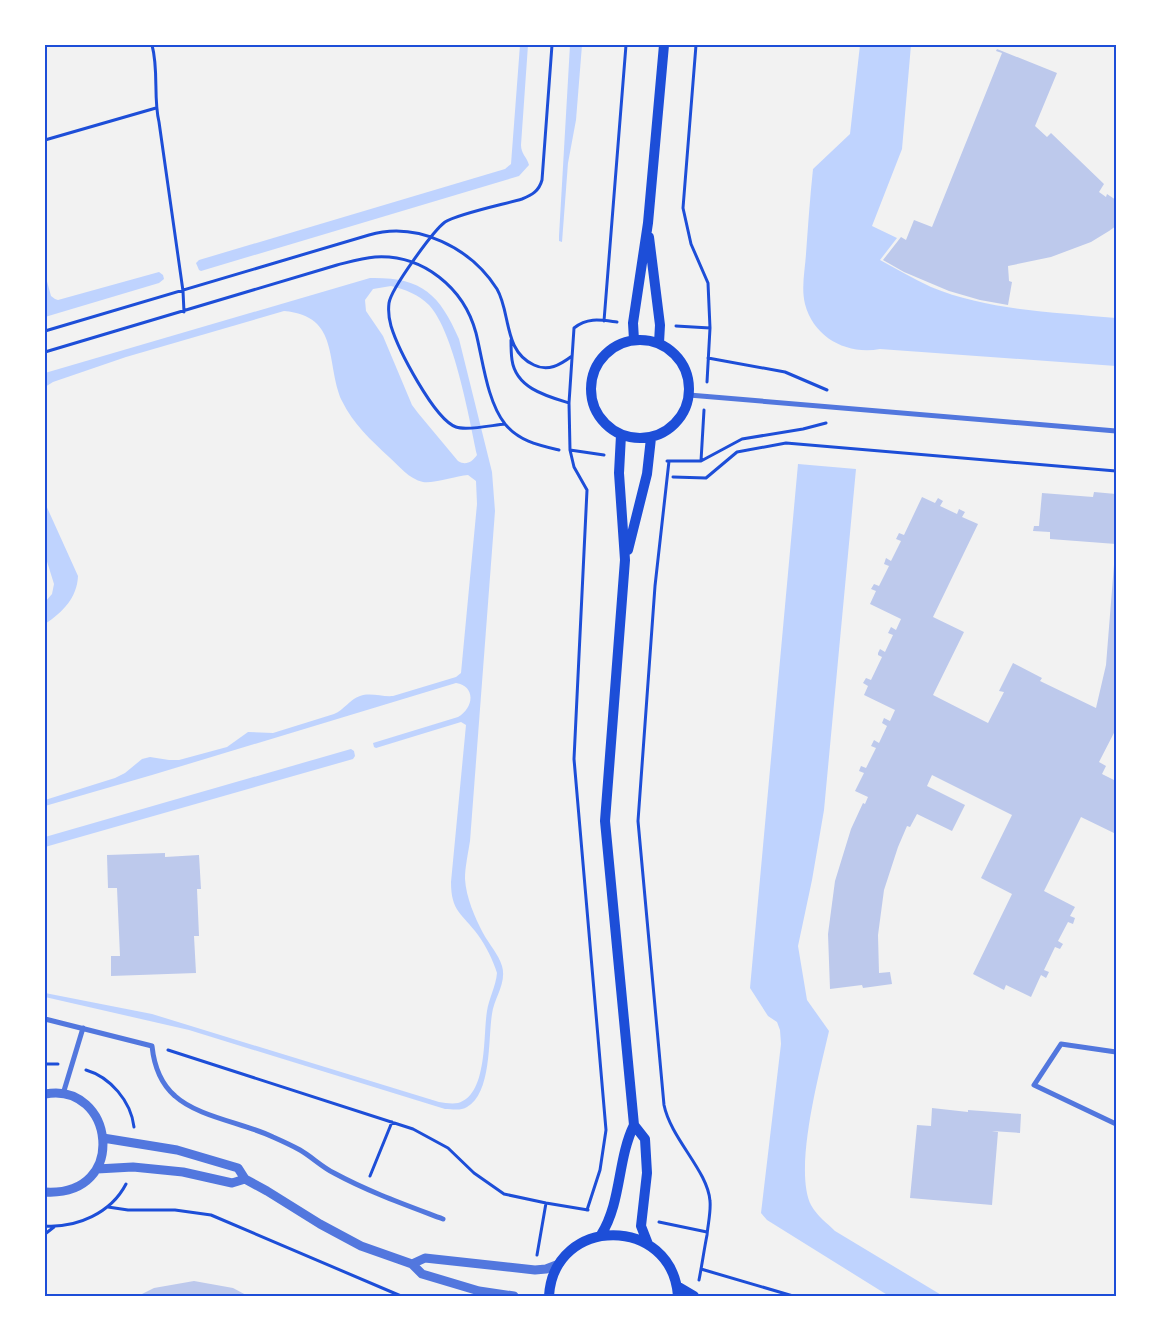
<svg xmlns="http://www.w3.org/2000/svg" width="1161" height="1341" font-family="'Work Sans',sans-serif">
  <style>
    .water { fill: #bfd3fe; fill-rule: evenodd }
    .building { fill: #bdc9ec }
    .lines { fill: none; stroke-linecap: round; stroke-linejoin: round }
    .path { stroke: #1d4ed8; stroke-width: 3 }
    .minor { stroke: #5277de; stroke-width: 5 }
    .tertiary { stroke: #5277de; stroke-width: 9 }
    .secondary { stroke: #1d4ed8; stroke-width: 10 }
    .neatline { fill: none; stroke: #1d4ed8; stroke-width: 2 }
  </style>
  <rect width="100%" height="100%" fill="#f2f2f2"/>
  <path class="water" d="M 520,45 L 528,45 L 521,145 C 521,154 527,157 529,165 L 519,176 L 201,271 L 199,270 L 196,263 L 199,260 L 505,169 L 511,164 Z
    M 570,45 L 582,45 L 576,120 L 568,163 L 562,242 L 559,241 L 559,236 Z
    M 860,45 L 911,45 L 902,149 L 872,226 L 897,238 L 880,260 C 897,269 914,279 931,287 C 989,311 1055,312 1116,318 L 1116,366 L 880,349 C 847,355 814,338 805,304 C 801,288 805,270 806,254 C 808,226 810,197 813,169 L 850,134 Z
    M 159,272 L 163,275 L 164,279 L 159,283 L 45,317 L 45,274 L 51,296 L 55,299 L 58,300 Z
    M 370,278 C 421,277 439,293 459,339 L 492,472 L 495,511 L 470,841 C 468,854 465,867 465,879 C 466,897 475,918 483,933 C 489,944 499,955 502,966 C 507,983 494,998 492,1014 C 488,1038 492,1093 467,1107 C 461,1111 452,1109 445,1109 L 189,1030 L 45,997 L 45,993 L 152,1014 L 439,1102 C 445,1103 452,1104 458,1103 C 488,1095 483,1035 487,1011 C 489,998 496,986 497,973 C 493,960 486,946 478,935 C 462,913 451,912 451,882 L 466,725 L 461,722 L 376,748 L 374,747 L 373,743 L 458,717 C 474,708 476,686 456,683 L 152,775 L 45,806 L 45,800 L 115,778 L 125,773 L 142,759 L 150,757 L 169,760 L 179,760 L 227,747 L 248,732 L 273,733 L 334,714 C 344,710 350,699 360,696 C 370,692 382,697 393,696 L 456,677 L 461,673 L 477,504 L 476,481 L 468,475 C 456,476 432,484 423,482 C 409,479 399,466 389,457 C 371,440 353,424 342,401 C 325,363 341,316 284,311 L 126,357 L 53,382 L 45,387 L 45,373 ZM 391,286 C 406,290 418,294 429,305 C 454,332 469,417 477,455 C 472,462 466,466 458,461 L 418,413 L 412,405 L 383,336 L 366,311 L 365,300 L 373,289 Z
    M 798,464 L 856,469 L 824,810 L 812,880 L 798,946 L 807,1000 L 829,1031 C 820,1071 793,1169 811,1205 C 817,1216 827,1223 835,1231 L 943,1296 L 889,1296 L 767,1220 L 761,1213 L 781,1044 L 780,1030 L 777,1022 L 768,1016 L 750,988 Z
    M 45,503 L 78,576 C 77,598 63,612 45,624 L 45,602 L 52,594 L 54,584 L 45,555 Z
    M 351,749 L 354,751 L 355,756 L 353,759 L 45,847 L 45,837 Z"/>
  <path class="building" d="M 997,49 L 1057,73 L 1035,126 L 1047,137 L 1051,133 L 1104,184 L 1099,192 L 1106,197 L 1107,194 L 1116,200 L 1116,226 L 1109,231 L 1091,242 L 1051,257 L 1008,266 L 1009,281 L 1012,282 L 1008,305 L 980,300 L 949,291 L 904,272 L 883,260 L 901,237 L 906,240 L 914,220 L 932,227 L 1002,53 L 996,51 Z
    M 1094,492 L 1116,494 L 1116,544 L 1050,539 L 1050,532 L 1033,531 L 1034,526 L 1039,526 L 1042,493 L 1093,497 Z
    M 922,497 L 935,503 L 938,498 L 943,501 L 940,506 L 957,514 L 959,509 L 965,512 L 962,517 L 978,524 L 933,617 L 964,632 L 933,695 L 988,723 L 1004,692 L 999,691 L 1013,663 L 1042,678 L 1040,681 L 1096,708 L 1106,665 L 1115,552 L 1116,552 L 1116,729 L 1099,762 L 1106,766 L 1102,774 L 1116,781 L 1116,834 L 1081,817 L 1044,891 L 1075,907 L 1070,916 L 1075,918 L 1073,924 L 1068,922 L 1058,941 L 1063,944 L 1060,949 L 1055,947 L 1044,970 L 1049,972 L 1046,978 L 1041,975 L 1031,997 L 1006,985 L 1004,990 L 973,974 L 1012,894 L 981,878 L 1012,815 L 932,775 L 927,786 L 965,805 L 952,831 L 917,814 L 910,827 L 907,826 L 898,847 L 884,890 L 878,935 L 879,973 L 890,972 L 892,984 L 863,988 L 862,985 L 830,989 L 828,934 L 835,881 L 851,829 L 863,803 L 865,804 L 868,797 L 855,791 L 864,773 L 859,771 L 861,766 L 866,768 L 876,748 L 871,746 L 874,740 L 879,743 L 887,726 L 882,723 L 884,718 L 890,721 L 895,710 L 864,695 L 868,686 L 863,683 L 866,678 L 871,680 L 882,657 L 878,655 L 878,653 L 880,649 L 885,652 L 893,635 L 888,633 L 891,627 L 896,630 L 901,619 L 870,604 L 876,591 L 871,589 L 874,584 L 879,586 L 889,566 L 884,564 L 886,558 L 891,561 L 901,541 L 896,539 L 899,533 L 904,535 Z
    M 165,853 L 165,857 L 199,855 L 201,889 L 197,889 L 199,936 L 194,936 L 196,973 L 111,976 L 111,956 L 120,956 L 117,888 L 108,888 L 107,855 Z
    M 932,1108 L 968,1112 L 968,1110 L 1021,1114 L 1020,1133 L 992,1131 L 998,1132 L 992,1205 L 910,1198 L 917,1125 L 931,1126 Z
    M 194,1281 L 233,1288 L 248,1296 L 138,1296 L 154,1288 Z"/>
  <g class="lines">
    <path class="path" d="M 152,45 C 159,71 153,97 159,122 L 183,291 L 184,312
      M 696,45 L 683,208 L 691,244 L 708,283 L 710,328 L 707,382
      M 45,140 L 156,108
      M 604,321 L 626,45
      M 676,326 L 710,328
      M 45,331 L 369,235 C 418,221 471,248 497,289 C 511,313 503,351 534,365 C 548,372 560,365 572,356
      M 511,340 C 511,346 511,353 512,360 C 516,388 546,396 569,403
      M 45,352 L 337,265 C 349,262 362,258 375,257 C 423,254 464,288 476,333 C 483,361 487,401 505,424 C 519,441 538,445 559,450
      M 708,358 L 785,372 L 827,390
      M 505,424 C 493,425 467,431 456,427 C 434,419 398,349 391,326 C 389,319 388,311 389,303 C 391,289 433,231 445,222 C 457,214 505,204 522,199 C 532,195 539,191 542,180 L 552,45
      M 570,450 L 604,455
      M 667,461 L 701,461 L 742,439 L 803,429 L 826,423
      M 669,461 L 655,586 L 638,821 L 664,1105 C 671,1139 708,1171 710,1201 C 711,1212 708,1224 707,1235 C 704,1250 702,1265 699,1280
      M 701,461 L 704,410
      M 673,477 L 706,478 L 737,452 L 786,443 L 1116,471
      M 168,1050 L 413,1129 L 448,1148 L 474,1173 L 504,1194 L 546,1203 L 588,1210
      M 45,1064 L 58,1064
      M 86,1070 C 110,1077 131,1101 134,1127
      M 370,1176 L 392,1122
      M 108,1207 L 128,1210 L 175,1210 L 211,1215 L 401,1296
      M 587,1210 L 600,1170 L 606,1130 L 574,759 L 587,490 L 574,467 L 570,450 L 569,403 L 574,328 C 588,317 601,320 617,322
      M 659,1222 L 707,1232
      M 45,1226 C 77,1228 111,1213 126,1184
      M 45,1234 L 54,1227
      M 537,1255 L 546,1203
      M 701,1269 L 793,1296"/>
    <path class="minor" d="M 689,395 L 1116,431
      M 45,1019 L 152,1046 C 154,1065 160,1083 175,1096 C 198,1117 244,1123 273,1137 C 282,1141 291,1145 300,1150 C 312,1157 322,1167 334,1173 C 369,1192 406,1205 443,1219
      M 1116,1052 L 1061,1044 L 1034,1085 L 1116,1124
      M 63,1094 L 83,1028"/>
    <path class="tertiary" d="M 45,1094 C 114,1081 130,1197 45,1192
      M 103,1138 L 177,1150 L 238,1168 L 245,1179 L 267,1191 L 320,1224 L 361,1246 L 412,1264 L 422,1274 L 479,1291 L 514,1296
      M 97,1169 L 133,1167 L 183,1172 L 232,1183 L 245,1179
      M 412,1264 L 425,1258 L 535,1270 L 546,1269 L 559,1264"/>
    <path class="secondary" d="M 649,237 L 660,325 L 659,343
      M 634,340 L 633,323 L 648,223 L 664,45
      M591 389a49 49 0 1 1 98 0a49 49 0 1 1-98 0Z
      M 621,435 L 619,473 L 625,560 L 605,821 L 634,1125 L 645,1139 L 647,1173 L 641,1226 L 648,1244
      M 628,550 L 647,474 L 651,438
      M 601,1235 C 622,1201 617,1160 634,1125
      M 677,1286 L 694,1296
      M 549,1296 C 554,1215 672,1215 678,1296"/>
  </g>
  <rect width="1161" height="1341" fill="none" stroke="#ffffff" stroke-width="92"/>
  <rect x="46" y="46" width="1069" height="1249" class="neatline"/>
</svg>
